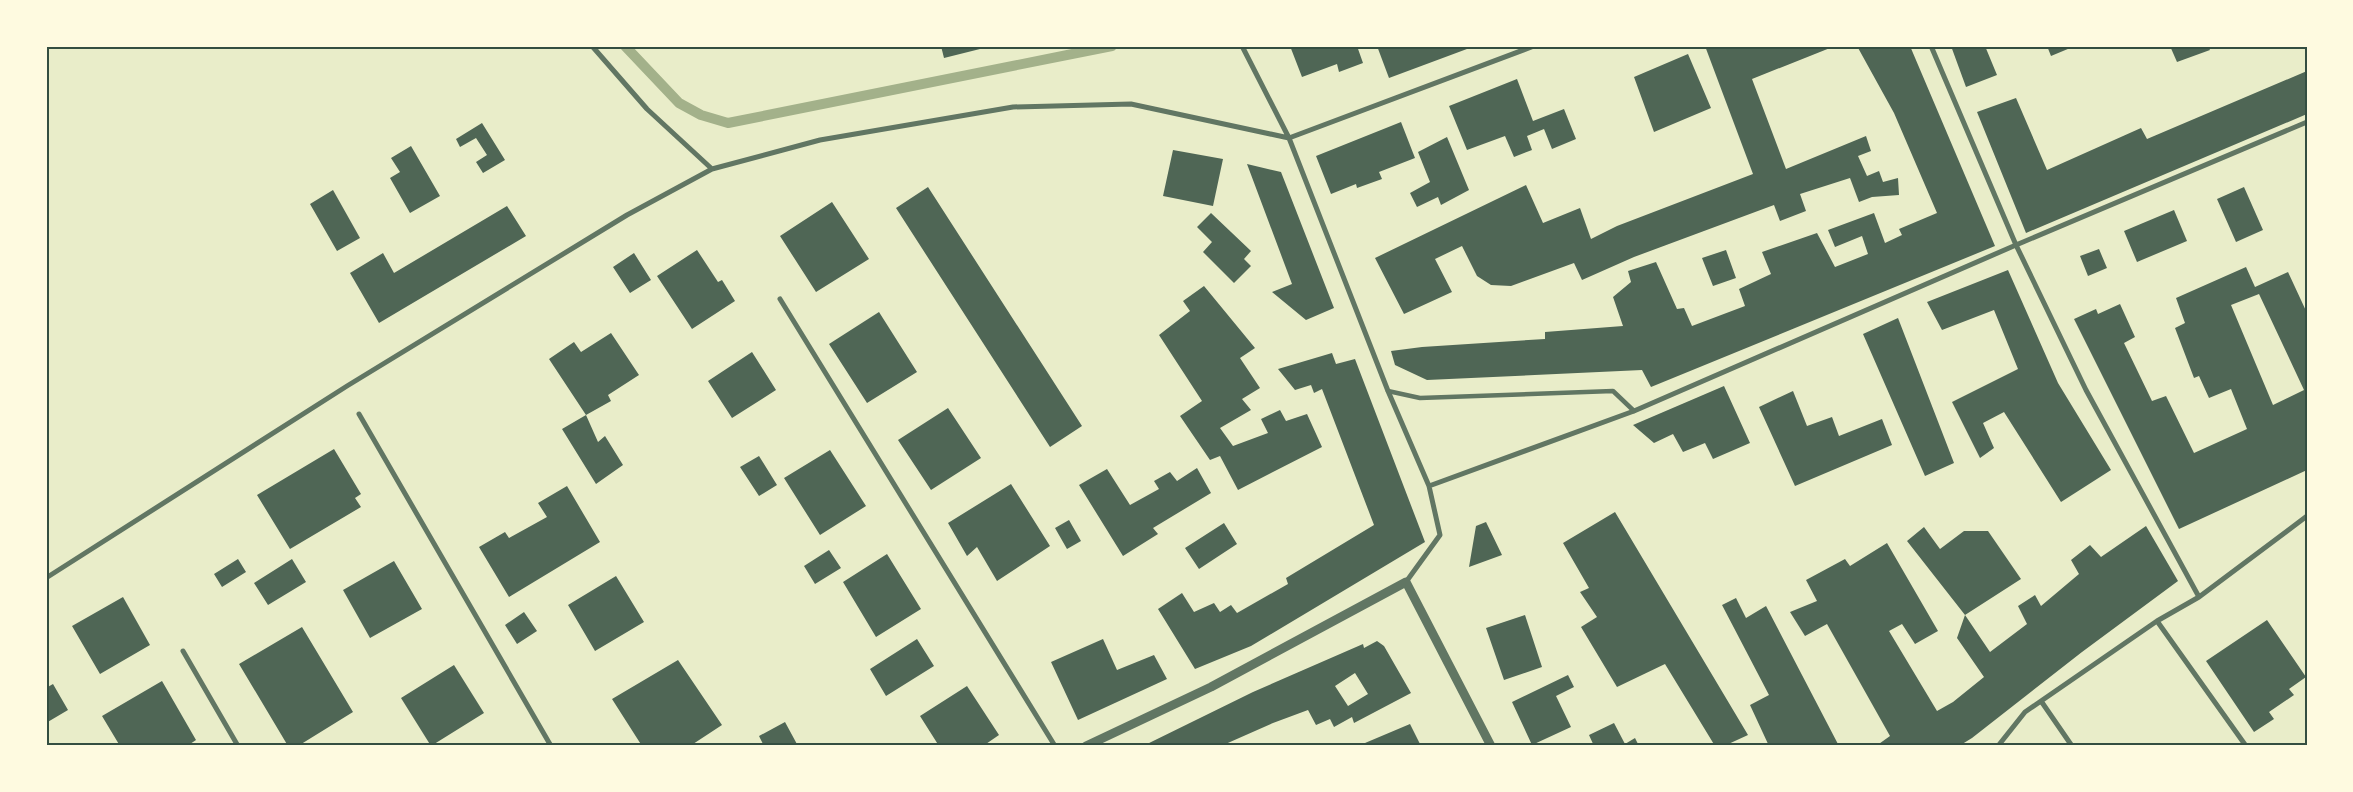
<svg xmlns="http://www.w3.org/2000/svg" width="2353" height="792" font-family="'Sofia Sans Condensed',sans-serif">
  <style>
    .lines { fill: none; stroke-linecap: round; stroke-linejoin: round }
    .stream { stroke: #a3b18a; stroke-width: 10 }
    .building { fill: #4f6655; fill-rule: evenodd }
    .pedestrian { stroke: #617663; stroke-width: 4.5 }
    .minor { stroke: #617663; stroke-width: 5 }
    .tertiary { stroke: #617663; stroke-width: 9 }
    .neatline { fill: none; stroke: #344e41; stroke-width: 2 }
  </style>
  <rect width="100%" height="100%" fill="#e9edc9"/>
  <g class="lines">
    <path class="stream" d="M 625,46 L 679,103 L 701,115 L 728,123 L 1112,46"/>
  </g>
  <path class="building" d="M 941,46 L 988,46 L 988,47 L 944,58 Z
    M 1290,46 L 1357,46 L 1363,63 L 1339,72 L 1337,64 L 1302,77 Z
    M 1377,46 L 1475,46 L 1389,78 Z
    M 1705,46 L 1835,46 L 1752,79 L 1786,169 L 1866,136 L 1871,151 L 1858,156 L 1867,176 L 1879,171 L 1883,182 L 1898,178 L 1899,195 L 1872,197 L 1859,202 L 1850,178 L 1800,194 L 1806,211 L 1780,221 L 1774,205 L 1634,257 L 1582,280 L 1574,263 L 1511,286 L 1491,285 L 1477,276 L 1462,246 L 1435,259 L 1452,292 L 1404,314 L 1375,258 L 1526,185 L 1543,223 L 1580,208 L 1591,239 L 1617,226 L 1753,174 Z
    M 1857,46 L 1910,46 L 1995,246 L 1651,387 L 1642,370 L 1427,380 L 1395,365 L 1391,351 L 1422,347 L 1545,339 L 1545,332 L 1623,326 L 1613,297 L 1631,282 L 1628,271 L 1656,262 L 1677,309 L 1684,308 L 1692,326 L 1745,306 L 1739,289 L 1771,274 L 1762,252 L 1817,233 L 1835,267 L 1868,254 L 1862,236 L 1835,247 L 1828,230 L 1874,213 L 1885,243 L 1902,235 L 1899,229 L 1937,213 L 1894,113 Z
    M 1951,46 L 1985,46 L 1997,75 L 1966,87 Z
    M 2047,46 L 2075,46 L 2051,56 Z
    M 2170,46 L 2208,46 L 2210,50 L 2177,62 Z
    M 1688,54 L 1711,108 L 1654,132 L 1634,77 Z
    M 2307,71 L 2307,114 L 2026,233 L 1977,112 L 2016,98 L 2047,170 L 2141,128 L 2147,139 Z
    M 1517,79 L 1533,121 L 1564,109 L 1576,139 L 1552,149 L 1544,129 L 1527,136 L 1532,150 L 1514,157 L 1505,136 L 1467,150 L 1449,106 Z
    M 1401,122 L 1415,158 L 1379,172 L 1382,179 L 1357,188 L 1356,184 L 1331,194 L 1316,156 Z
    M 482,123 L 505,160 L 483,173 L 476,162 L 487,155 L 476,138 L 460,147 L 456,139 Z
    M 1447,137 L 1469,190 L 1441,205 L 1438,197 L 1417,207 L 1410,193 L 1430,182 L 1418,152 Z
    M 411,146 L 440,196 L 410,213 L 390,178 L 400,172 L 391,158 Z
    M 1173,150 L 1223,159 L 1213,206 L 1163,196 Z
    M 1247,164 L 1281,172 L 1334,308 L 1306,320 L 1272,292 L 1292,284 Z
    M 928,187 L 1082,426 L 1050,447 L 896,208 Z
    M 2244,187 L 2263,230 L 2236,242 L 2217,199 Z
    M 333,190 L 360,238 L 337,251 L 310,204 Z
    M 832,202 L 869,259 L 816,292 L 780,236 Z
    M 507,206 L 526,236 L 379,323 L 350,273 L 383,253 L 394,273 Z
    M 2174,210 L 2187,241 L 2137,262 L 2124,231 Z
    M 1211,213 L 1251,251 L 1244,259 L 1251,266 L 1234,283 L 1203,252 L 1212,242 L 1197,227 Z
    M 2099,249 L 2107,268 L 2088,276 L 2080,256 Z
    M 697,250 L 718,282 L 722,280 L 735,301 L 692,329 L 657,276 Z
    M 1726,250 L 1736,278 L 1713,286 L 1702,258 Z
    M 634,253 L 651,280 L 630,293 L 613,267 Z
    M 2246,267 L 2255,287 L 2288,272 L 2307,313 L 2307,470 L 2179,529 L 2074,319 L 2096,309 L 2098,314 L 2120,304 L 2135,337 L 2124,343 L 2152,401 L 2166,396 L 2194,453 L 2247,429 L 2231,389 L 2209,398 L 2199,376 L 2194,378 L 2175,328 L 2185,323 L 2176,298 ZM 2259,294 L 2304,390 L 2273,405 L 2231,305 Z
    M 2008,270 L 2058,383 L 2111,470 L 2061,502 L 2004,412 L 1983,423 L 1994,448 L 1980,458 L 1952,402 L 2018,369 L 1994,310 L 1942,330 L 1927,302 Z
    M 1204,286 L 1255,348 L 1240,358 L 1260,388 L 1242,399 L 1251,410 L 1220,428 L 1233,446 L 1268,433 L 1261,419 L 1280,410 L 1286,421 L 1307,414 L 1322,447 L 1238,490 L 1220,456 L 1210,460 L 1180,416 L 1202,401 L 1159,335 L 1190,311 L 1183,301 Z
    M 879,312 L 917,372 L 867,403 L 829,344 Z
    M 1898,318 L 1954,463 L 1925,476 L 1863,334 Z
    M 611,333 L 639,375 L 608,395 L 611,401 L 586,415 L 549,359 L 574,342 L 581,352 Z
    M 752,352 L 776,390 L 732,418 L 708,381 Z
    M 1332,353 L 1336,364 L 1355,359 L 1425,542 L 1251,646 L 1195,669 L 1158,609 L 1182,593 L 1194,612 L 1214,603 L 1220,612 L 1231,605 L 1237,613 L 1288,584 L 1286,578 L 1374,525 L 1322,389 L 1314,393 L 1311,385 L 1295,390 L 1278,369 Z
    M 1724,386 L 1750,443 L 1713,459 L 1705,443 L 1683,452 L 1673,434 L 1654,443 L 1633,425 Z
    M 1793,391 L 1807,426 L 1832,417 L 1839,436 L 1882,419 L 1892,445 L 1795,486 L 1759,407 Z
    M 948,408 L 981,458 L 931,490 L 898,440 Z
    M 586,415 L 598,442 L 605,436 L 623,465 L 596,484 L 562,429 Z
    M 334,449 L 361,494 L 355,498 L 361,507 L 290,549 L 257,495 Z
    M 830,450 L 866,506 L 820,535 L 784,478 Z
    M 759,456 L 777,485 L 759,496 L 740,467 Z
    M 1197,468 L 1211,493 L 1153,528 L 1158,534 L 1123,556 L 1079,485 L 1107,469 L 1130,505 L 1159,489 L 1154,481 L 1170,472 L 1177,481 Z
    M 1011,484 L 1050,546 L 997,581 L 977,547 L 967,556 L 948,523 Z
    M 567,486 L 600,542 L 509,597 L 479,547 L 505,532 L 509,538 L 547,517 L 538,503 Z
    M 1615,512 L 1748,735 L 1724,746 L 1715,746 L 1665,664 L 1617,687 L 1581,627 L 1597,617 L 1580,592 L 1589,588 L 1563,543 Z
    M 1069,520 L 1081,541 L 1067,549 L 1055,528 Z
    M 1486,522 L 1502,555 L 1469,567 L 1476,526 Z
    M 1224,523 L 1237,544 L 1199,569 L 1185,548 Z
    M 2146,526 L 2178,581 L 2082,652 L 1972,738 L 1959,746 L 1876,746 L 1890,736 L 1827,624 L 1805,636 L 1790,612 L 1817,601 L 1806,580 L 1845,559 L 1850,566 L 1887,543 L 1938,631 L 1915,644 L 1902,624 L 1889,631 L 1937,711 L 1953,702 L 1984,677 L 1957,638 L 1965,615 L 1990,652 L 2027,624 L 2018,606 L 2035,595 L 2041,606 L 2079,574 L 2071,560 L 2090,545 L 2101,557 Z
    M 1924,527 L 1940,549 L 1964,531 L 1988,531 L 2021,579 L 1965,615 L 1907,541 Z
    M 829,550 L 841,568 L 815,584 L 804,566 Z
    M 887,554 L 921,609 L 876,637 L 843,582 Z
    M 238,559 L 246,572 L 222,587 L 214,574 Z
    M 292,559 L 306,582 L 268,605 L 254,583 Z
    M 394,561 L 422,609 L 370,638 L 343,590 Z
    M 616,576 L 644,622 L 595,651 L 568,605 Z
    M 123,597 L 150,645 L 100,674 L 72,626 Z
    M 1736,598 L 1746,618 L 1766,606 L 1839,746 L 1769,746 L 1750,705 L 1769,695 L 1722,605 Z
    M 524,612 L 537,631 L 517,644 L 505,625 Z
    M 1525,615 L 1542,667 L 1504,680 L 1486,628 Z
    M 2267,620 L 2306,677 L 2289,689 L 2294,695 L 2269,712 L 2274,719 L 2254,732 L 2206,661 Z
    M 302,627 L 353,712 L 298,746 L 288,746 L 239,664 Z
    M 917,639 L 934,666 L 886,696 L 870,669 Z
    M 1103,639 L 1117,670 L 1154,655 L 1167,679 L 1078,720 L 1051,662 Z
    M 1377,641 L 1384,646 L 1411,693 L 1354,723 L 1352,717 L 1334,727 L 1330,719 L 1316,725 L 1308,710 L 1273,723 L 1221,746 L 1143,746 L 1253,692 L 1363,644 L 1364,648 ZM 1355,673 L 1368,694 L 1348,706 L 1335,686 Z
    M 678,660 L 722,725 L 690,746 L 642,746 L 612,699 Z
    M 454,665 L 484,713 L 431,746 L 401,698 Z
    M 1568,675 L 1574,687 L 1556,696 L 1571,727 L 1532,745 L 1512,702 Z
    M 162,681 L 196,740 L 187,746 L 120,746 L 102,716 Z
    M 53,684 L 68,710 L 46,723 L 46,688 Z
    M 967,686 L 999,735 L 983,746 L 939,746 L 920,716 Z
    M 785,722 L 798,746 L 764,746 L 759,736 Z
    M 1614,723 L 1625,744 L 1635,738 L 1639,746 L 1594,746 L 1589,735 Z
    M 1410,724 L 1421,746 L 1359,746 L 1365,743 Z"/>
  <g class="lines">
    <path class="pedestrian" d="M 1388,391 L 1420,398 L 1613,391 L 1634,411"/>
    <path class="minor" d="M 592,46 L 647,109 L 712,169
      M 1242,46 L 1289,138 L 1388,391 L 1429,486 L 1440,535 L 1406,582
      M 1931,46 L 2016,245 L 2086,390 L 2199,597
      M 1289,138 L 1534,46
      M 780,299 L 1055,746
      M 359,414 L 551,746
      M 1429,486 L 1634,411 L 2016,245 L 2307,122
      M 46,578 L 347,386 L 627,215 L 712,169 L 820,140 L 1013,107 L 1131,104 L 1289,138
      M 2157,621 L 2246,746
      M 183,651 L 238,746
      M 2041,701 L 2072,746
      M 1998,746 L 2025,712 L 2157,621 L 2199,597 L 2307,516"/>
    <path class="tertiary" d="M 1086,746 L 1211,687 L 1406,582 L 1491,746"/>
  </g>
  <rect width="2353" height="792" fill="none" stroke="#fefae0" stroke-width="95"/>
  <rect x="48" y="48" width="2258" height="696" class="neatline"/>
</svg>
